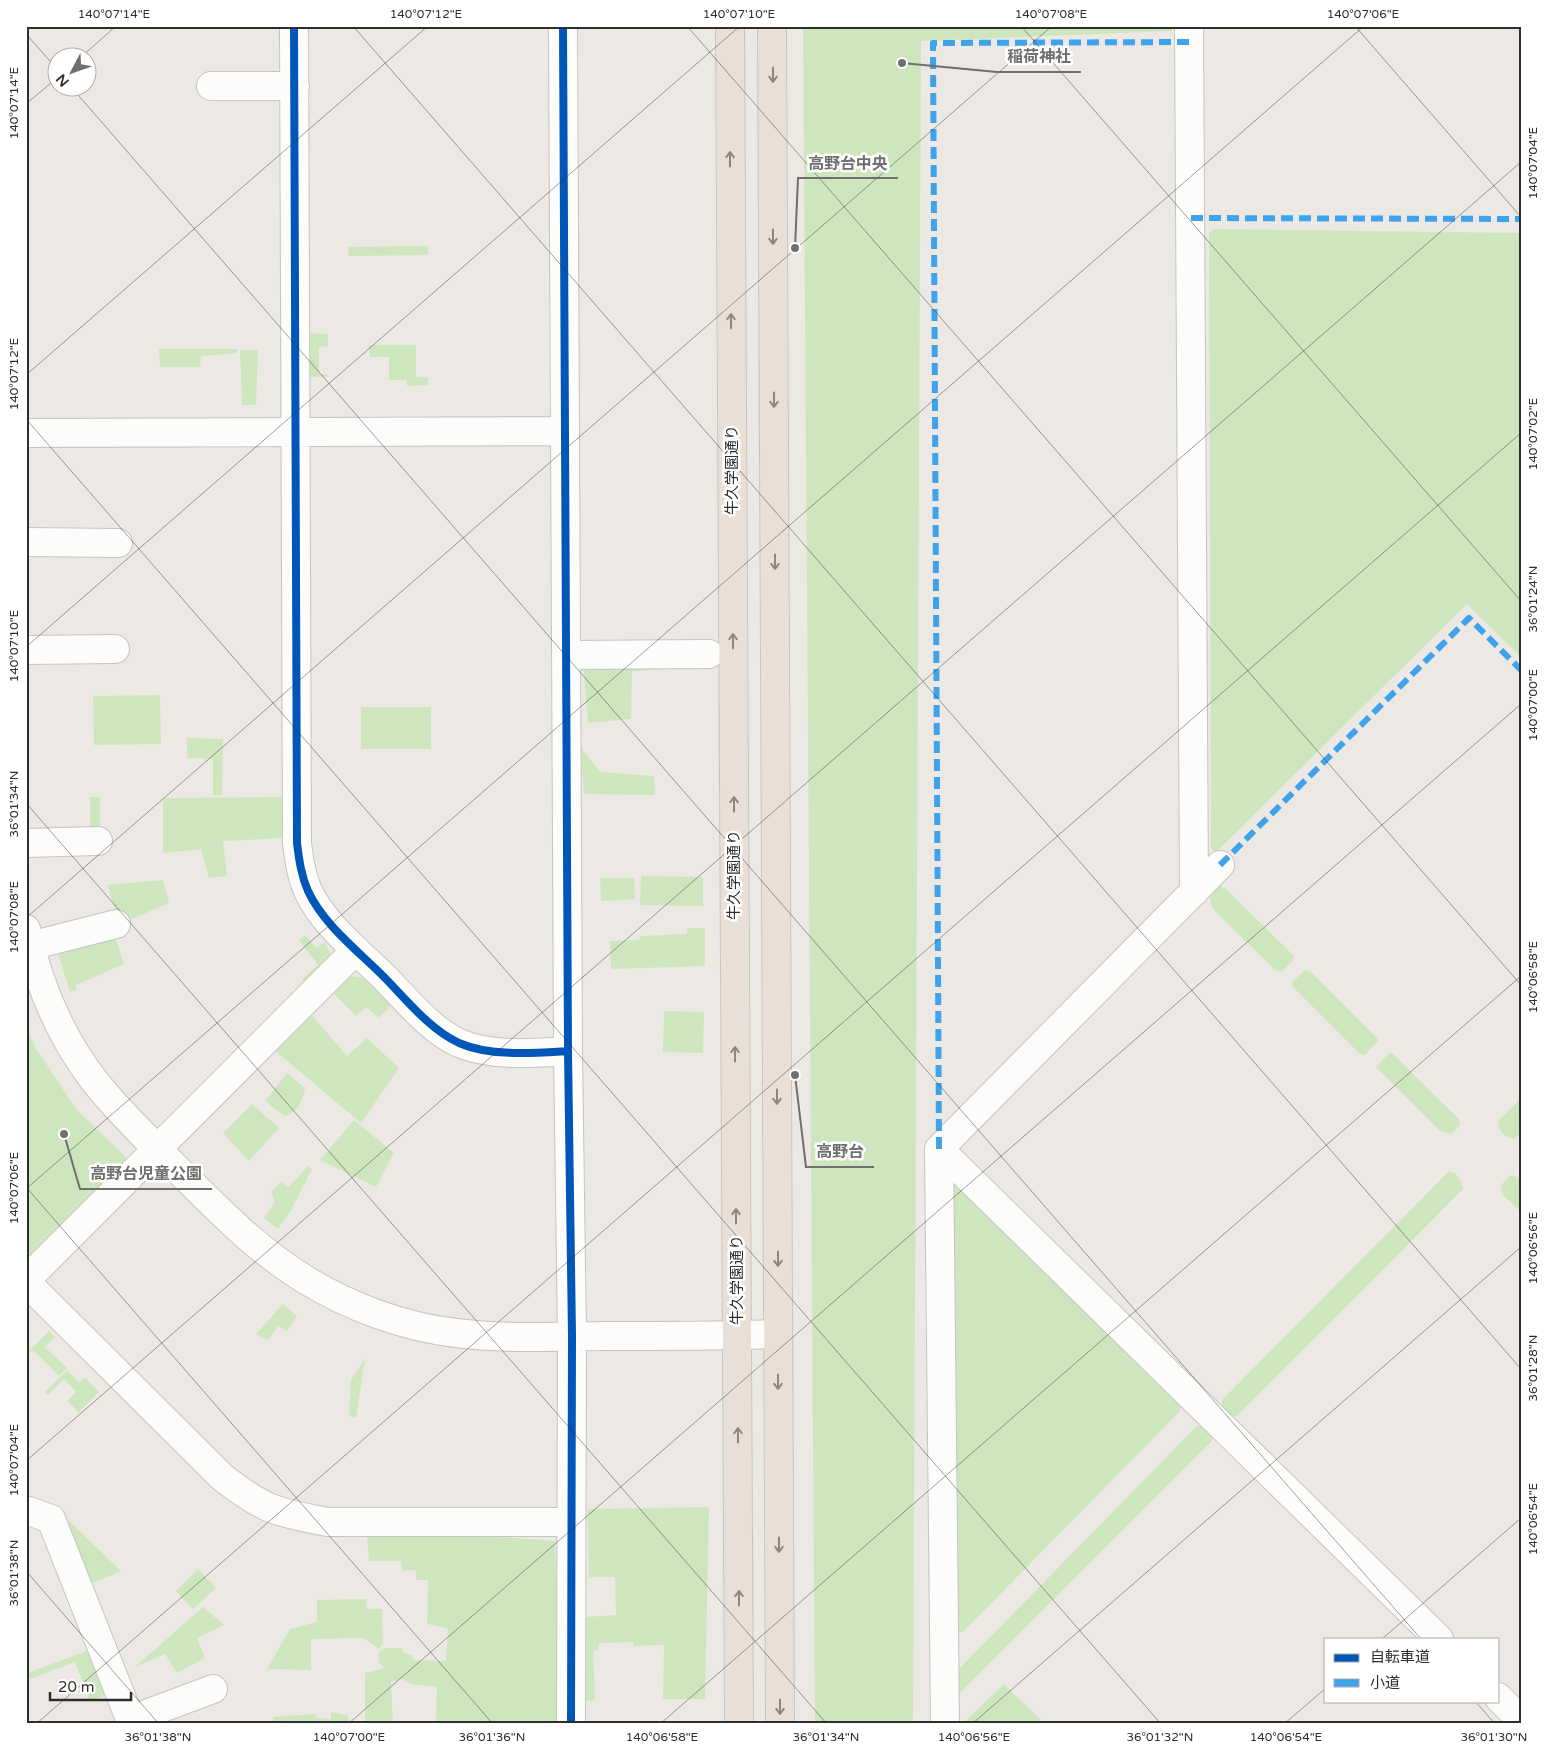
<svg xmlns="http://www.w3.org/2000/svg" width="1547" height="1750" font-family="'Varela Round','Noto Sans JP',sans-serif">
  <style>
    .green { fill: #cee6be }
    .lines { fill: none; stroke-linecap: round; stroke-linejoin: round }
    .minor-casing { stroke: #c5c4c5; stroke-width: 30 }
    .highway-casing { stroke: #c6c5c4; stroke-width: 30 }
    .minor { stroke: #fcfcfb; stroke-width: 28 }
    .highway { stroke: #eadfd6; stroke-width: 28 }
    .quiet { stroke: #3ea3eb; stroke-width: 6; stroke-dasharray: 12 6; stroke-linecap: butt }
    .cycleway-casing { stroke: #fff; stroke-width: 11 }
    .cycleway { stroke: #0057b8; stroke-width: 8 }
    .oneway { stroke: #8c8682 }
    .ticks { fill: none; stroke: #2e2e2e; stroke-width: 1; stroke-opacity: 0.45 }
    .labels { text-anchor: middle; dominant-baseline: central; stroke-width: 5; stroke-linejoin: round; paint-order: stroke }
    .street-label { font-size: 15px; fill: #2e2e2e; stroke: #fff }
    .leader { fill: none; stroke: #706f6e; stroke-width: 2 }
    .callout-dot { fill: #706f6e; stroke: #fff; stroke-width: 2 }
    .callout-label { font-size: 16px; text-anchor: middle; font-weight: bold; fill: #706f6e; stroke: #fff; stroke-width: 5; stroke-linejoin: round; paint-order: stroke }
    .neatline { fill: none; stroke: #2e2e2e; stroke-width: 2 }
    .ticks-label { font-size: 12px; text-anchor: middle; fill: #2e2e2e }
  </style>
  <rect width="100%" height="100%" fill="#ece8e4"/>
  <path class="green" d="M 803,26 L 1172,26 L 1172,31 L 921,41 L 913,1724 L 815,1724 Z
    M 1214,229 L 1521,233 L 1521,657 L 1467,604 L 1215,853 L 1211,849 L 1209,233 Z
    M 428,246 L 428,255 L 349,256 L 348,247 Z
    M 307,333 L 328,334 L 328,346 L 319,347 L 319,374 L 327,374 L 327,377 L 307,377 Z
    M 369,345 L 416,345 L 416,377 L 428,377 L 428,385 L 407,386 L 407,380 L 389,380 L 389,357 L 370,357 Z
    M 159,349 L 237,349 L 237,353 L 201,356 L 200,367 L 160,367 Z
    M 240,350 L 258,350 L 256,405 L 242,405 Z
    M 669,663 L 669,669 L 632,671 L 631,719 L 588,723 L 583,664 Z
    M 160,695 L 161,744 L 94,745 L 93,696 Z
    M 361,707 L 431,707 L 431,749 L 361,749 Z
    M 187,738 L 223,739 L 222,795 L 213,795 L 213,759 L 187,758 Z
    M 581,748 L 600,772 L 654,776 L 655,795 L 584,794 Z
    M 90,797 L 100,797 L 100,832 L 90,832 Z
    M 285,797 L 284,838 L 223,841 L 227,876 L 209,878 L 201,849 L 163,853 L 163,798 Z
    M 641,876 L 703,877 L 703,906 L 640,905 Z
    M 600,878 L 634,878 L 635,899 L 601,901 Z
    M 163,880 L 169,903 L 120,924 L 107,885 Z
    M 1220,886 L 1226,889 L 1294,956 L 1294,960 L 1281,972 L 1274,969 L 1213,909 C 1208,899 1209,890 1220,886 Z
    M 687,928 L 705,928 L 705,966 L 611,969 L 610,941 L 639,940 L 640,936 L 687,934 Z
    M 113,931 L 124,964 L 76,985 L 76,990 L 70,992 L 57,950 Z
    M 305,935 L 316,948 L 325,942 L 330,954 L 328,960 L 305,982 L 302,979 L 318,965 L 299,940 Z
    M 1305,970 L 1310,971 L 1377,1038 L 1378,1041 L 1365,1055 L 1360,1054 L 1293,987 L 1292,982 Z
    M 350,976 L 365,978 L 391,1005 L 379,1018 L 366,1007 L 356,1016 L 334,994 Z
    M 664,1011 L 704,1012 L 703,1053 L 663,1052 Z
    M 309,1012 L 347,1056 L 367,1038 L 399,1068 L 361,1123 L 273,1049 Z
    M 26,1027 L 35,1047 L 76,1109 L 127,1158 L 30,1258 L 26,1257 Z
    M 1389,1053 L 1392,1053 L 1459,1119 L 1460,1125 L 1451,1134 L 1440,1131 L 1376,1067 Z
    M 287,1073 L 305,1088 C 303,1100 297,1114 284,1116 L 265,1101 Z
    M 1521,1098 L 1521,1132 L 1515,1139 C 1503,1137 1499,1132 1498,1121 Z
    M 252,1104 L 279,1128 L 249,1161 L 223,1133 Z
    M 354,1120 L 394,1153 L 376,1187 L 320,1160 Z
    M 308,1166 L 312,1169 L 290,1212 L 278,1229 L 264,1218 L 275,1202 L 271,1192 L 281,1182 L 289,1187 Z
    M 1448,1172 L 1455,1173 L 1461,1181 L 1463,1189 L 1237,1416 L 1230,1417 L 1222,1407 L 1222,1400 Z
    M 1511,1175 L 1517,1177 L 1521,1180 L 1521,1212 L 1505,1197 L 1501,1190 L 1502,1184 Z
    M 961,1183 L 1181,1405 L 1180,1411 L 963,1632 L 956,1632 L 947,1192 L 953,1185 Z
    M 283,1304 L 297,1316 L 287,1331 L 278,1326 L 268,1340 L 256,1334 Z
    M 49,1331 L 55,1337 L 45,1347 L 67,1368 L 59,1376 L 33,1350 L 26,1357 L 26,1354 Z
    M 365,1359 L 356,1418 L 349,1415 L 351,1380 Z
    M 67,1370 L 79,1383 L 85,1377 L 99,1392 L 79,1412 L 67,1401 L 76,1392 L 64,1379 L 48,1395 L 45,1392 Z
    M 1202,1423 L 1214,1435 L 1211,1442 L 959,1694 L 959,1669 L 1196,1427 Z
    M 709,1507 L 705,1699 L 663,1699 L 664,1645 L 633,1646 L 633,1642 L 599,1643 L 599,1649 L 593,1651 L 595,1700 L 584,1701 L 585,1617 L 616,1615 L 615,1577 L 589,1577 L 588,1509 Z
    M 69,1521 L 121,1571 L 91,1584 L 65,1524 Z
    M 367,1534 L 517,1538 L 555,1541 L 560,1724 L 436,1724 L 437,1687 L 411,1684 L 403,1679 L 391,1682 L 393,1724 L 365,1724 L 365,1673 L 384,1668 L 379,1663 L 378,1653 L 384,1648 L 402,1648 L 402,1652 L 412,1655 L 413,1660 L 446,1661 L 448,1628 L 427,1624 L 428,1580 L 416,1580 L 416,1570 L 402,1571 L 401,1561 L 369,1561 Z
    M 198,1569 L 216,1588 L 193,1609 L 176,1591 Z
    M 366,1599 L 367,1609 L 382,1609 L 383,1644 L 379,1649 L 364,1638 L 311,1639 L 311,1670 L 267,1669 L 290,1629 L 317,1622 L 317,1600 Z
    M 203,1607 L 224,1625 L 197,1638 L 205,1658 L 177,1673 L 165,1654 L 135,1667 Z
    M 89,1650 L 106,1695 L 90,1701 L 75,1662 L 30,1679 L 28,1673 Z
    M 1004,1684 L 1045,1724 L 963,1724 L 963,1723 Z
    M 331,1712 L 347,1715 L 350,1724 L 273,1724 L 273,1717 L 315,1714 L 316,1718 L 331,1719 Z"/>
  <g class="lines">
    <defs>
      <path id="minor" d="M 294,26 L 297,843 C 299,859 301,875 308,891 C 324,925 357,950 383,976 C 406,999 429,1029 459,1043 C 491,1057 535,1053 568,1051
        M 563,26 L 568,1051 L 572,1336 L 571,1724
        M 1189,26 L 1194,892
        M 211,86 L 295,86
        M 26,433 L 565,431
        M 26,542 L 118,543
        M 26,650 L 115,649
        M 566,655 L 709,654
        M 26,843 L 98,841
        M 26,929 C 38,982 60,1036 93,1079 C 115,1108 142,1133 167,1159 C 211,1202 253,1248 306,1280 C 350,1307 404,1327 456,1333 C 505,1339 554,1337 603,1336 C 661,1336 720,1336 778,1334
        M 30,946 L 116,924
        M 939,1149 L 1439,1639
        M 26,1280 L 356,950
        M 26,1282 L 222,1477 C 236,1488 251,1499 268,1507 C 287,1515 308,1518 328,1522 L 571,1522
        M 26,1512 L 29,1511 L 51,1519 L 132,1724
        M 1498,1697 L 1521,1720
        M 130,1720 L 213,1689
        M 945,1724 L 939,1149 L 1220,865"/>
      <path id="highway" d="M 730,26 L 739,1724
        M 772,26 L 780,1724"/>
    </defs>
    <use href="#minor" class="minor-casing"/>
    <use href="#highway" class="highway-casing"/>
    <use href="#minor" class="minor"/>
    <use href="#highway" class="highway"/>
    <path class="quiet" d="M 1191,218 L 1521,219
      M 1220,865 L 1469,618 L 1521,670
      M 939,1149 L 933,43 L 1189,42"/>
    <defs>
      <path id="cycleway" d="M 294,26 L 297,843 C 299,859 301,875 308,891 C 324,925 357,950 383,976 C 406,999 429,1029 459,1043 C 491,1057 535,1053 568,1051
        M 563,26 L 568,1051 L 572,1336 L 571,1724"/>
    </defs>
    <use href="#cycleway" class="cycleway-casing"/>
    <use href="#cycleway" class="cycleway"/>
  </g>
  <defs><path id="oneway-shaft" d="M-6 0H5M1.5-3L5.5 0L1.5 3" fill="none" stroke-width="1.6" stroke-linecap="round" stroke-linejoin="round" transform="scale(1.25)"/></defs>
  <g class="oneway">
    <use href="#oneway-shaft" transform="translate(773 75) rotate(90)"/>
    <use href="#oneway-shaft" transform="translate(730 159) rotate(-90)"/>
    <use href="#oneway-shaft" transform="translate(773 237) rotate(90)"/>
    <use href="#oneway-shaft" transform="translate(731 321) rotate(-90)"/>
    <use href="#oneway-shaft" transform="translate(774 400) rotate(90)"/>
    <use href="#oneway-shaft" transform="translate(775 562) rotate(90)"/>
    <use href="#oneway-shaft" transform="translate(733 641) rotate(-90)"/>
    <use href="#oneway-shaft" transform="translate(734 804) rotate(-90)"/>
    <use href="#oneway-shaft" transform="translate(735 1054) rotate(-90)"/>
    <use href="#oneway-shaft" transform="translate(777 1097) rotate(90)"/>
    <use href="#oneway-shaft" transform="translate(736 1216) rotate(-90)"/>
    <use href="#oneway-shaft" transform="translate(778 1259) rotate(90)"/>
    <use href="#oneway-shaft" transform="translate(778 1382) rotate(90)"/>
    <use href="#oneway-shaft" transform="translate(738 1435) rotate(-90)"/>
    <use href="#oneway-shaft" transform="translate(779 1545) rotate(90)"/>
    <use href="#oneway-shaft" transform="translate(739 1598) rotate(-90)"/>
    <use href="#oneway-shaft" transform="translate(780 1707) rotate(90)"/>
  </g>
  <path class="ticks" d="M 353,26 L 1521,1369M 687,26 L 1521,985M 1021,26 L 1521,601M 1355,26 L 1521,217M 26,34 L 58,70M 80,58 L 116,26M 72,88 L 1421,1639M 26,104 L 58,77M 26,375 L 428,26M 26,419 L 1161,1724M 26,647 L 740,26M 26,803 L 827,1724M 26,918 L 1052,26M 26,1187 L 493,1724M 26,1189 L 1364,26M 26,1461 L 1521,162M 26,1571 L 159,1724M 1382,1639 L 1521,1518M 1475,1701 L 1495,1724M 36,1724 L 1521,433M 348,1724 L 1521,704M 660,1724 L 1521,976M 972,1724 L 1521,1247M 1284,1724 L 1326,1688"/>
  <g class="labels">
    <g class="street-label">
      <text transform="translate(732 470) rotate(-90)">牛久学園通り</text>
      <text transform="translate(734 875) rotate(-90)">牛久学園通り</text>
      <text transform="translate(737 1280) rotate(-90)">牛久学園通り</text>
    </g>
  </g>
  <path class="leader" d="M902 63L997 72H1081M795 248L798 178H898M795 1075L806 1167H874M64 1134L80 1189H212"/>
  <g class="callout-dot">
    <circle cx="902" cy="63" r="5"/>
    <circle cx="795" cy="248" r="5"/>
    <circle cx="795" cy="1075" r="5"/>
    <circle cx="64" cy="1134" r="5"/>
  </g>
  <g class="callout-label">
    <text x="1039" y="62">稲荷神社</text>
    <text x="848" y="169">高野台中央</text>
    <text x="840" y="1157">高野台</text>
    <text x="146" y="1179">高野台児童公園</text>
  </g>
  <rect width="1547" height="1750" fill="none" stroke="#ffffff" stroke-width="55"/>
  <rect x="1324" y="1638" width="175" height="65" fill="#ffffff" stroke="#ababab"/>
  <rect x="1334" y="1654" width="25" height="8" fill="#0057b8" stroke="#ababab"/>
  <text x="1370" y="1662" font-size="15" fill="#2e2e2e">自転車道</text>
  <rect x="1334" y="1679" width="25" height="8" fill="#3ea3eb" stroke="#ababab"/>
  <text x="1370" y="1688" font-size="15" fill="#2e2e2e">小道</text>
  <g transform="translate(72 72) rotate(229)"><circle r="24" fill="#ffffff" stroke="#ababab"/>
  <path d="M0-4L9 19L0 12L-9 19Z" fill="#706f6e"/>
  <text y="-8" font-size="14" font-weight="bold" text-anchor="middle" fill="#2e2e2e">N</text>
  </g>
  <path d="M50 1692v8h81v-8" fill="none" stroke="#2e2e2e" stroke-width="2.5"/>
  <text x="58" y="1692" font-size="15" fill="#2e2e2e" stroke="#ffffff" stroke-width="4" paint-order="stroke">20 m</text>
  <rect x="28" y="28" width="1492" height="1694" class="neatline"/>
  <g class="ticks-label">
    <text x="114" y="18">140°07'14"E</text>
    <text x="426" y="18">140°07'12"E</text>
    <text x="739" y="18">140°07'10"E</text>
    <text x="1051" y="18">140°07'08"E</text>
    <text x="1363" y="18">140°07'06"E</text>
    <text transform="translate(14 103) rotate(-90)" y="4">140°07'14"E</text>
    <text transform="translate(1533 163) rotate(-90)" y="4">140°07'04"E</text>
    <text transform="translate(14 374) rotate(-90)" y="4">140°07'12"E</text>
    <text transform="translate(1533 434) rotate(-90)" y="4">140°07'02"E</text>
    <text transform="translate(1533 599) rotate(-90)" y="4">36°01'24"N</text>
    <text transform="translate(14 646) rotate(-90)" y="4">140°07'10"E</text>
    <text transform="translate(1533 705) rotate(-90)" y="4">140°07'00"E</text>
    <text transform="translate(14 804) rotate(-90)" y="4">36°01'34"N</text>
    <text transform="translate(14 917) rotate(-90)" y="4">140°07'08"E</text>
    <text transform="translate(1533 977) rotate(-90)" y="4">140°06'58"E</text>
    <text transform="translate(14 1188) rotate(-90)" y="4">140°07'06"E</text>
    <text transform="translate(1533 1248) rotate(-90)" y="4">140°06'56"E</text>
    <text transform="translate(1533 1368) rotate(-90)" y="4">36°01'28"N</text>
    <text transform="translate(14 1460) rotate(-90)" y="4">140°07'04"E</text>
    <text transform="translate(1533 1519) rotate(-90)" y="4">140°06'54"E</text>
    <text transform="translate(14 1573) rotate(-90)" y="4">36°01'38"N</text>
    <text x="158" y="1741">36°01'38"N</text>
    <text x="349" y="1741">140°07'00"E</text>
    <text x="492" y="1741">36°01'36"N</text>
    <text x="662" y="1741">140°06'58"E</text>
    <text x="826" y="1741">36°01'34"N</text>
    <text x="974" y="1741">140°06'56"E</text>
    <text x="1160" y="1741">36°01'32"N</text>
    <text x="1286" y="1741">140°06'54"E</text>
    <text x="1494" y="1741">36°01'30"N</text>
  </g>
</svg>
